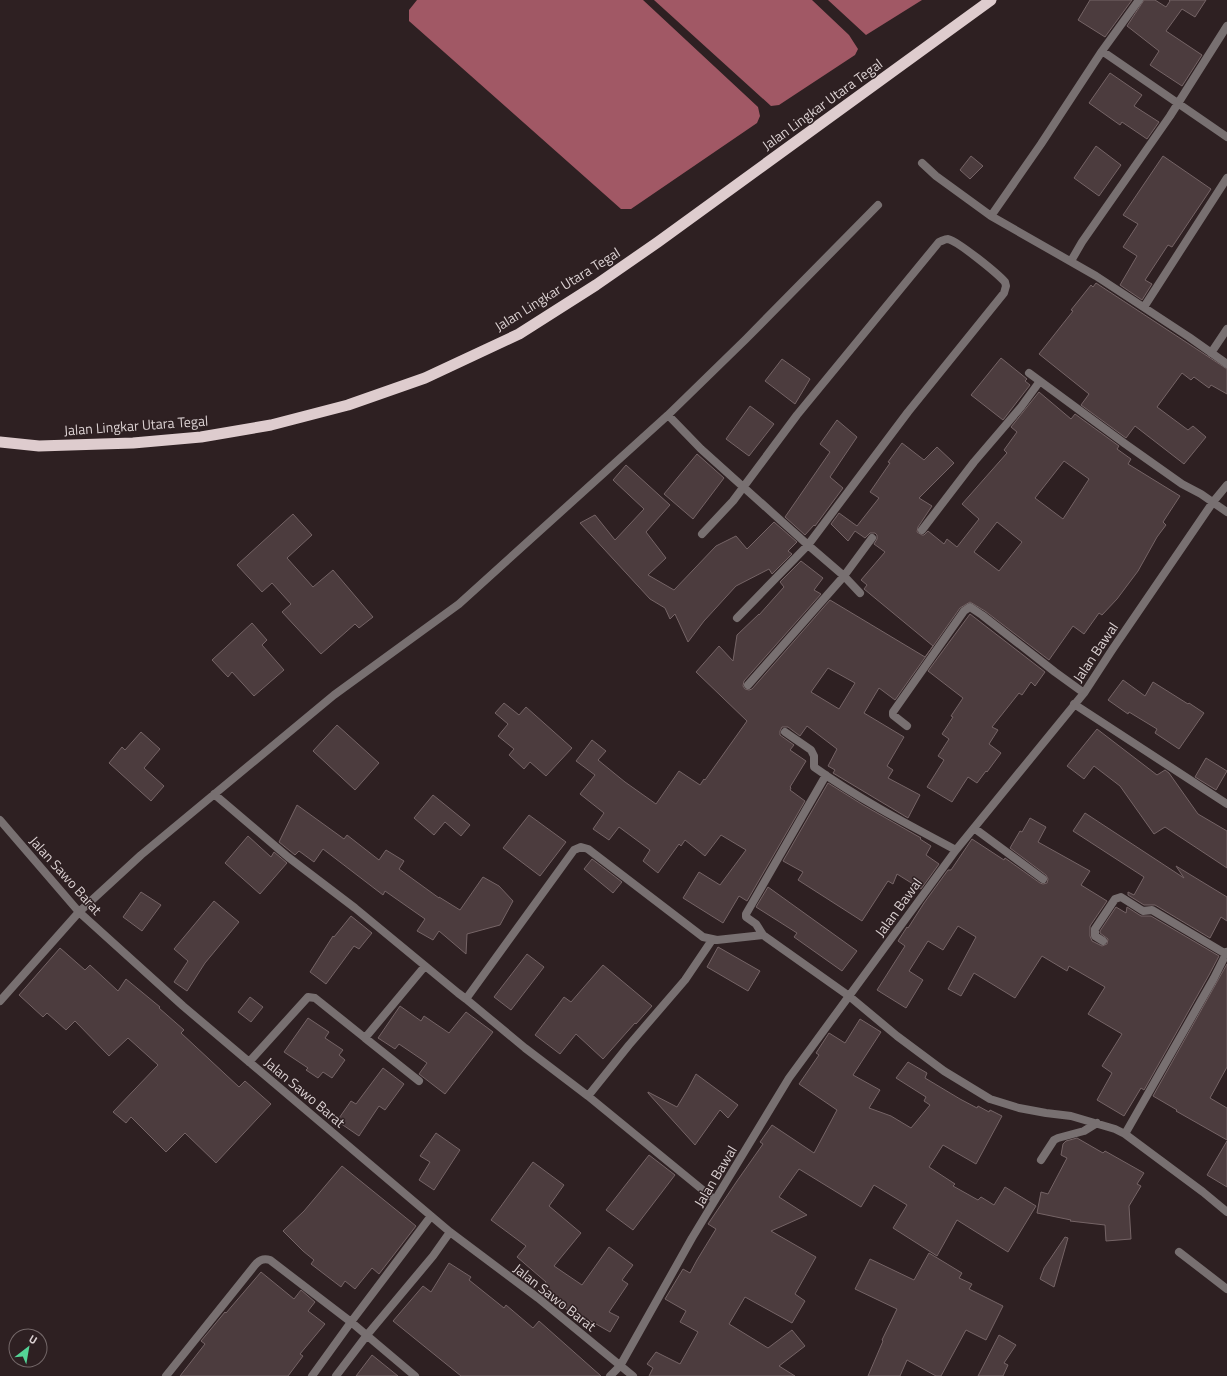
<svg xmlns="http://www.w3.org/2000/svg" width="1227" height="1376" font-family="'Titillium Web',sans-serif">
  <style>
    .water { fill: #a15865 }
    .building { fill: #4c3c3e; stroke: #756466; fill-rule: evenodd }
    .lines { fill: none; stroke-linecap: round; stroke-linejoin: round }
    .minor { stroke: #787071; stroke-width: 8 }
    .trunk { stroke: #deccce; stroke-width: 11 }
    .labels { text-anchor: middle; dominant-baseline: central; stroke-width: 3; stroke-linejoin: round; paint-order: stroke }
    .street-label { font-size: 14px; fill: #dbd1d2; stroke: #2e2022 }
  </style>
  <rect width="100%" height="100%" fill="#2e2022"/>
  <path class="water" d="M 417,0 L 643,0 L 758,107 L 760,116 L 757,123 L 631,209 L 621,209 L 409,21 L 409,10 Z
    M 654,0 L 812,0 L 849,35 L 858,49 L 855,55 L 779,105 L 771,106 Z
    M 828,0 L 922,0 L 866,35 Z"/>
  <path class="building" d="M 1090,0 L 1132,0 L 1105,37 L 1078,20 Z
    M 1144,0 L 1155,0 L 1166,7 L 1170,1 L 1169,0 L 1206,0 L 1195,17 L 1182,9 L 1166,31 L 1202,55 L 1182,86 L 1150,65 L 1159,51 L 1127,26 Z
    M 1110,73 L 1142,95 L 1134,106 L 1159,122 L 1147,139 L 1122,122 L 1120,125 L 1089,103 Z
    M 1096,146 L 1121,165 L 1099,196 L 1074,178 Z
    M 971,156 L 983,166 L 970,179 L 960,170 Z
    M 1163,156 L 1211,189 L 1172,247 L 1168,245 L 1145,280 L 1152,284 L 1142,300 L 1120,285 L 1137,256 L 1123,247 L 1138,224 L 1123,215 Z
    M 1096,283 L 1227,369 L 1227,394 L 1211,385 L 1209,388 L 1194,377 L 1191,380 L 1182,373 L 1157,407 L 1188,430 L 1193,426 L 1206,437 L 1184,464 L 1135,426 L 1126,438 L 1081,405 L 1089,394 L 1039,354 L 1073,311 L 1071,310 L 1091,285 L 1093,287 Z
    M 1001,358 L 1027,379 L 1025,381 L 1030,385 L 1003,420 L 971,395 Z
    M 782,359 L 810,379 L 795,404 L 765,381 Z
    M 1039,392 L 1071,419 L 1075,414 L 1119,446 L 1117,449 L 1131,459 L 1128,464 L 1180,496 L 1163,522 L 1166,525 L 1157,537 L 1138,571 L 1117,599 L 1102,615 L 1099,613 L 1084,634 L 1073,626 L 1049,660 L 985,611 L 970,602 L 960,608 L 895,700 L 879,688 L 864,713 L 904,737 L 887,766 L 893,770 L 888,778 L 920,795 L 908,818 L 833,773 L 835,770 L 828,766 L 837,749 L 807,726 L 800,736 L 788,727 L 782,727 L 780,731 L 780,735 L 794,745 L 790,750 L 806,761 L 790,787 L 791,788 L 790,790 L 805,801 L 747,901 L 739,896 L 723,923 L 683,898 L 699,872 L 720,885 L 746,850 L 721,835 L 705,856 L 685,840 L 681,846 L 679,844 L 658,873 L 643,861 L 650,850 L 619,827 L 609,840 L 593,829 L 604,813 L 580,794 L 595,775 L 576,761 L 592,740 L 606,751 L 598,760 L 625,782 L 656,804 L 679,771 L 700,785 L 704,779 L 705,780 L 747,721 L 696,672 L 719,646 L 733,661 L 737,635 L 759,614 L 759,615 L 784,587 L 780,582 L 801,561 L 823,578 L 814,590 L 821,594 L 744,681 L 743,686 L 745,689 L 749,690 L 752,689 L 830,600 L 925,657 L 933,646 L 864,589 L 867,585 L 861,580 L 885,552 L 874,544 L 877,539 L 877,535 L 875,533 L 870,533 L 865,538 L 855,531 L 848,541 L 831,524 L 839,513 L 857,526 L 879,498 L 870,492 L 890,463 L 888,462 L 902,443 L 924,460 L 937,447 L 954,463 L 919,498 L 932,506 L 918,527 L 917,532 L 922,535 L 924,535 L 928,531 L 944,544 L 947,539 L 957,547 L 979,519 L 962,504 L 1007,453 L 1004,450 L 1017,432 L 1011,427 ZM 1064,461 L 1089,479 L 1063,519 L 1035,498 ZM 997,522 L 1022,542 L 999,571 L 974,552 ZM 828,668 L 855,683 L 839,709 L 811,692 Z
    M 750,406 L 774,424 L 749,456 L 726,439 Z
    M 837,420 L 857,437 L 830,477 L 843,488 L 815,526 L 814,525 L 805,535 L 785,517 L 830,452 L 820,444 Z
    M 697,454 L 724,478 L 693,519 L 664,494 Z
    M 626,465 L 670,505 L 646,532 L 666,558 L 648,575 L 674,590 L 716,546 L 736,536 L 747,549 L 774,522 L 797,542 L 788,551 L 792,554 L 772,574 L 769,569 L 736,586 L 704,621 L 688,642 L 675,614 L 670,619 L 665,608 L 650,599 L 580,523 L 595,515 L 615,540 L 644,509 L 613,480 Z
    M 293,514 L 312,535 L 287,558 L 313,587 L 333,570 L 373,617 L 359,628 L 355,624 L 321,654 L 282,612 L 291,604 L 272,583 L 262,592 L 237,565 Z
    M 970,614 L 1045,672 L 1035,686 L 1031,682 L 1022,695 L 1019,693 L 992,727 L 998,730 L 989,744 L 1001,753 L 987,772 L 986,771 L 977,783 L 968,777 L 952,802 L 927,787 L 944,760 L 938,756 L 949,739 L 942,734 L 953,717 L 951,716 L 963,698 L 928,671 Z
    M 252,623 L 267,640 L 262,645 L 284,670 L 254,696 L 232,672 L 228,677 L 212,660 Z
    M 1123,680 L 1145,696 L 1153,682 L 1188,704 L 1189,703 L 1204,713 L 1179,749 L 1155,733 L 1157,729 L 1129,712 L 1128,714 L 1108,700 Z
    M 504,703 L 519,715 L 526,707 L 572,748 L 546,776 L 530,762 L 524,769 L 509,755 L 514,749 L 498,736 L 508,724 L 495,713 Z
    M 337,725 L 379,763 L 355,790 L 313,751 Z
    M 1097,729 L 1157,775 L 1165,770 L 1169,773 L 1198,814 L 1227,831 L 1227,868 L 1165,827 L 1154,834 L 1120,786 L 1094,766 L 1084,779 L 1067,766 Z
    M 141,732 L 160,749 L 144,768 L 164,786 L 151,801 L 109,763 L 122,747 L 125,750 Z
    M 1206,758 L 1227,771 L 1216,790 L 1195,777 Z
    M 828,783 L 863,805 L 921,838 L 920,839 L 931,846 L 926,855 L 939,864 L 921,889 L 897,874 L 893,884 L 888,881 L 862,921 L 798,880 L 803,872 L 783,861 Z
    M 433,795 L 470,825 L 461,836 L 445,822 L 434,835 L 414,818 Z
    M 297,805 L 344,839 L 347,835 L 379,860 L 386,850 L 404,861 L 399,869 L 439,898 L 439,897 L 460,910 L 483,877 L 499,886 L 513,901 L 500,925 L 467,934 L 466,954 L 439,931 L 433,940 L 417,931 L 425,919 L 385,891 L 383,895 L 323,849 L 314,862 L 299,851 L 295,855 L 279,842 Z
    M 1085,813 L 1184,878 L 1176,866 L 1227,897 L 1227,921 L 1221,917 L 1210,938 L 1155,905 L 1144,905 L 1128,895 L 1128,892 L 1134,895 L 1144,877 L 1073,831 Z
    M 529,815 L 566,842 L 540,876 L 503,848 Z
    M 1030,818 L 1046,827 L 1038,842 L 1090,871 L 1081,885 L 1107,901 L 1090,926 L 1090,936 L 1092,941 L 1102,946 L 1107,944 L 1108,939 L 1100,933 L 1100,931 L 1116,907 L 1126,913 L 1127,907 L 1141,916 L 1151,916 L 1219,956 L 1209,975 L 1144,1090 L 1141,1088 L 1124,1116 L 1097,1100 L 1112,1073 L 1102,1066 L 1122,1034 L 1088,1014 L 1105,987 L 1069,966 L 1067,971 L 1042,956 L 1015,998 L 974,973 L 961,996 L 948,989 L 976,937 L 958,926 L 943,950 L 928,941 L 909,971 L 923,980 L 906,1008 L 877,990 L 905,946 L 898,941 L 907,927 L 908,928 L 924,903 L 948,870 L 951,870 L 972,839 L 1004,860 L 1005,858 L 1040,883 L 1043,884 L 1047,883 L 1048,879 L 1046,875 L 1010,848 L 1020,831 L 1022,832 Z
    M 248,836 L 271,857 L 274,852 L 287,863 L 260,894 L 225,863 Z
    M 592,859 L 622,882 L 613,893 L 584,869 Z
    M 768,887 L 857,951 L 842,971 L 794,937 L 797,933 L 756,907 Z
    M 141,892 L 161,905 L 142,931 L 123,917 Z
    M 214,901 L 239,922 L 205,963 L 187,991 L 174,982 L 188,961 L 174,949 Z
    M 351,916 L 372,933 L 359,949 L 354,946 L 326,984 L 310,972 L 333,936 L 334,937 Z
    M 718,947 L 760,971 L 748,991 L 707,967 Z
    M 60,948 L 85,970 L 90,965 L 118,991 L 126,979 L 160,1007 L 159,1008 L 184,1030 L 181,1033 L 239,1087 L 245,1081 L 271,1104 L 216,1163 L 185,1133 L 166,1152 L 131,1117 L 126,1123 L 113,1112 L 158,1065 L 128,1038 L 109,1056 L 75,1021 L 66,1030 L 47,1013 L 43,1017 L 19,995 Z
    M 527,954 L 544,967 L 511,1010 L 494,997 Z
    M 1227,964 L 1227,1067 L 1210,1098 L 1227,1108 L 1227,1140 L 1176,1111 L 1177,1110 L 1153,1096 Z
    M 603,965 L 652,1006 L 636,1024 L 635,1023 L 603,1059 L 576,1034 L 560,1054 L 535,1035 L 564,997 L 571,1002 Z
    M 250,997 L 263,1007 L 251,1022 L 238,1012 Z
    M 400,1006 L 421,1021 L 424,1016 L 449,1033 L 466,1012 L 493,1032 L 445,1094 L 419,1074 L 427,1063 L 399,1044 L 395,1049 L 378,1038 Z
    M 308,1018 L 329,1032 L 325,1038 L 343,1050 L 339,1055 L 345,1060 L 332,1078 L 323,1072 L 318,1078 L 306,1070 L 308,1068 L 284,1052 Z
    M 860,1019 L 881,1032 L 853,1075 L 880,1090 L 869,1108 L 891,1116 L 911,1128 L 930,1105 L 924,1101 L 926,1097 L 896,1078 L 908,1062 L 927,1073 L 925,1078 L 960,1099 L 977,1108 L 978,1106 L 989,1112 L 990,1110 L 1002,1116 L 976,1164 L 943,1145 L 929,1167 L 955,1184 L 953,1186 L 978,1200 L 981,1197 L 994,1205 L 1005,1187 L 1036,1206 L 1008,1252 L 957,1220 L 937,1256 L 893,1228 L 907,1205 L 874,1185 L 861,1207 L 799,1169 L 779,1197 L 807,1215 L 771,1231 L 816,1257 L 795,1294 L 805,1301 L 792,1323 L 745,1297 L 729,1324 L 768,1348 L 792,1330 L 805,1346 L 779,1366 L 795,1376 L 649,1376 L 653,1368 L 647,1364 L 656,1352 L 680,1364 L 698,1332 L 680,1322 L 686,1311 L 665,1299 L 683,1269 L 690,1273 L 697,1260 L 716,1229 L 708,1224 L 737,1181 L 763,1144 L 760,1142 L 772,1125 L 814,1153 L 837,1110 L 799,1084 L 819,1055 L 816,1053 L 829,1033 L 845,1043 Z
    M 383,1068 L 404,1084 L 385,1110 L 379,1106 L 359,1136 L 337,1121 L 351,1101 L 356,1104 Z
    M 696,1074 L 738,1105 L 728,1118 L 720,1110 L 695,1145 L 648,1093 L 648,1092 L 677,1107 L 688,1089 Z
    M 436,1133 L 460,1150 L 434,1190 L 419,1180 L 430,1162 L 420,1156 Z
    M 1077,1138 L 1103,1153 L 1105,1151 L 1144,1173 L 1137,1184 L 1141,1186 L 1129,1206 L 1131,1239 L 1106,1241 L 1105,1225 L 1070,1221 L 1071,1220 L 1037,1213 L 1041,1192 L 1048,1194 L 1067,1158 L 1061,1155 L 1063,1144 L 1066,1141 Z
    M 1227,1141 L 1227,1187 L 1207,1175 Z
    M 649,1155 L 675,1175 L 633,1230 L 606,1210 Z
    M 533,1162 L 564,1185 L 549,1206 L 581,1233 L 554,1266 L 582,1285 L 609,1247 L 633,1265 L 622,1280 L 628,1284 L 609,1312 L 619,1317 L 610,1332 L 589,1320 L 587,1323 L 540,1291 L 546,1282 L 517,1257 L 526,1246 L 491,1220 Z
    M 342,1166 L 416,1226 L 379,1274 L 372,1268 L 355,1289 L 345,1281 L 341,1287 L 311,1264 L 314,1260 L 303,1251 L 283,1231 L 304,1211 Z
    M 1065,1237 L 1068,1238 L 1054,1287 L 1040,1279 L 1044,1268 Z
    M 929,1253 L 962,1273 L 959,1278 L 972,1284 L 969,1289 L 1003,1306 L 986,1340 L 966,1330 L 941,1376 L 936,1376 L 907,1360 L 900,1376 L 868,1376 L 883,1341 L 882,1340 L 897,1309 L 855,1289 L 870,1259 L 914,1280 Z
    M 449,1263 L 471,1277 L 469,1280 L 504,1308 L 506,1305 L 533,1328 L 539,1321 L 601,1376 L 461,1376 L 393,1321 L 423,1286 L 431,1292 Z
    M 261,1272 L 294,1299 L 301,1290 L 315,1302 L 308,1311 L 325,1324 L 300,1354 L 303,1356 L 288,1376 L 180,1376 L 205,1344 L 201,1341 L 225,1312 L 226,1313 Z
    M 999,1335 L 1016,1345 L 1004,1363 L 1008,1365 L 1003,1376 L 978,1376 Z
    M 372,1355 L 398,1376 L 356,1376 Z"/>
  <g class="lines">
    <path class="minor" d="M 1102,51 L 1139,0
      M 922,163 L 936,176 L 991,216 L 1096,276 L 1189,337 L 1227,364
      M 991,216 L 1041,144 L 1102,51 L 1227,137
      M 1071,261 L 1082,242 L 1170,116 L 1227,26
      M 1144,307 L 1227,178
      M 1211,353 L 1227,329
      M 1029,373 L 1124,443 L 1182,484 L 1201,494 L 1227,512
      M 668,415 L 746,339 L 878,205
      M 922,530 L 974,462 L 1021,407 L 1040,381
      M 702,534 L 733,501 L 797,415 L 939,242 C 942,241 945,239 948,239 C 959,242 997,273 1005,282 L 1006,286 L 1004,293 L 908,412 L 808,545 L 737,618
      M 748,685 L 844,576 L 872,538
      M 1074,704 L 1227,804
      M 907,726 L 893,715 L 893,712 L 964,611 L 970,607 L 982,615 L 1055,672 L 1084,693
      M 785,732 L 811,750 L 814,756 L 814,767 C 859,799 907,824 956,850
      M 214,794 L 288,857 L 355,908 L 458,993 L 466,999 L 574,850 L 581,847 L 588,849 L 703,937 L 717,940 L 763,935 L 849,996 L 897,1036 L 944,1071 L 990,1099 L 1019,1108 L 1046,1113 L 1071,1116 L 1115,1129 L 1125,1134 L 1203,1192 L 1227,1212
      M 0,820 L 79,912 L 183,1006 L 450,1232 L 538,1298 L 633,1376
      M 974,828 L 1043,879
      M 763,935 L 756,924 L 746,917 L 746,914 L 826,775
      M 1103,941 L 1095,936 L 1095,929 L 1115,899 L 1121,897 L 1143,911 L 1152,910 L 1226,954
      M 466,999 L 525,1048 L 588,1096 L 715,1200
      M 0,1001 L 79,912 L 141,855 L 334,695 L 459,604 L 668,415 L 701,449 L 808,545 L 844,576 L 860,593
      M 365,1038 L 419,1081
      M 249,1062 L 308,997 L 315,998 L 365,1038 L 425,966
      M 588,1096 L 629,1045 L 685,980 L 712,940
      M 1125,1134 L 1214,978 L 1227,952
      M 1041,1160 L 1054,1140 L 1058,1138 L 1084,1131 L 1097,1123
      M 1179,1252 L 1227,1289
      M 166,1376 L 255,1265 C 259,1260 264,1258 270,1260 L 351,1322 L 415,1376
      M 312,1376 L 351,1322 L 431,1216
      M 336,1376 L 367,1335 L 433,1256 L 450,1232
      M 610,1376 L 620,1366 L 692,1238 L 789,1078 L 956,850 L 1084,693 L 1112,650 L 1213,502 L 1227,485"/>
    <path class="trunk" d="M 0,442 L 39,446 L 133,443 L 201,437 L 271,425 L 348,405 L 425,378 L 519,334 L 596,285 L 658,242 L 991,0"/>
  </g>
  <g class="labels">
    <g class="street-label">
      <text transform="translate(822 104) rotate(-36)">Jalan Lingkar Utara Tegal</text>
      <text transform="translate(557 289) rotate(-32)">Jalan Lingkar Utara Tegal</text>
      <text transform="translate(136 425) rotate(-4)">Jalan Lingkar Utara Tegal</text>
      <text transform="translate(1095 652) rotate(-56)">Jalan Bawal</text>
      <text transform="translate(66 875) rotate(48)">Jalan Sawo Barat</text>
      <text transform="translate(898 907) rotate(-54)">Jalan Bawal</text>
      <text transform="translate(305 1092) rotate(40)">Jalan Sawo Barat</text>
      <text transform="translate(715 1176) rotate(-59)">Jalan Bawal</text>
      <text transform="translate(555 1297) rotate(38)">Jalan Sawo Barat</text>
    </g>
  </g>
  <g transform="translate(28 1348) rotate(31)"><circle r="19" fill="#2e2022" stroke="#736768"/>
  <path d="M0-3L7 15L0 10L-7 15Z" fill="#54d396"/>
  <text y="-6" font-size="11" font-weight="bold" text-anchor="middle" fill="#dbd1d2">U</text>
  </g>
</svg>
